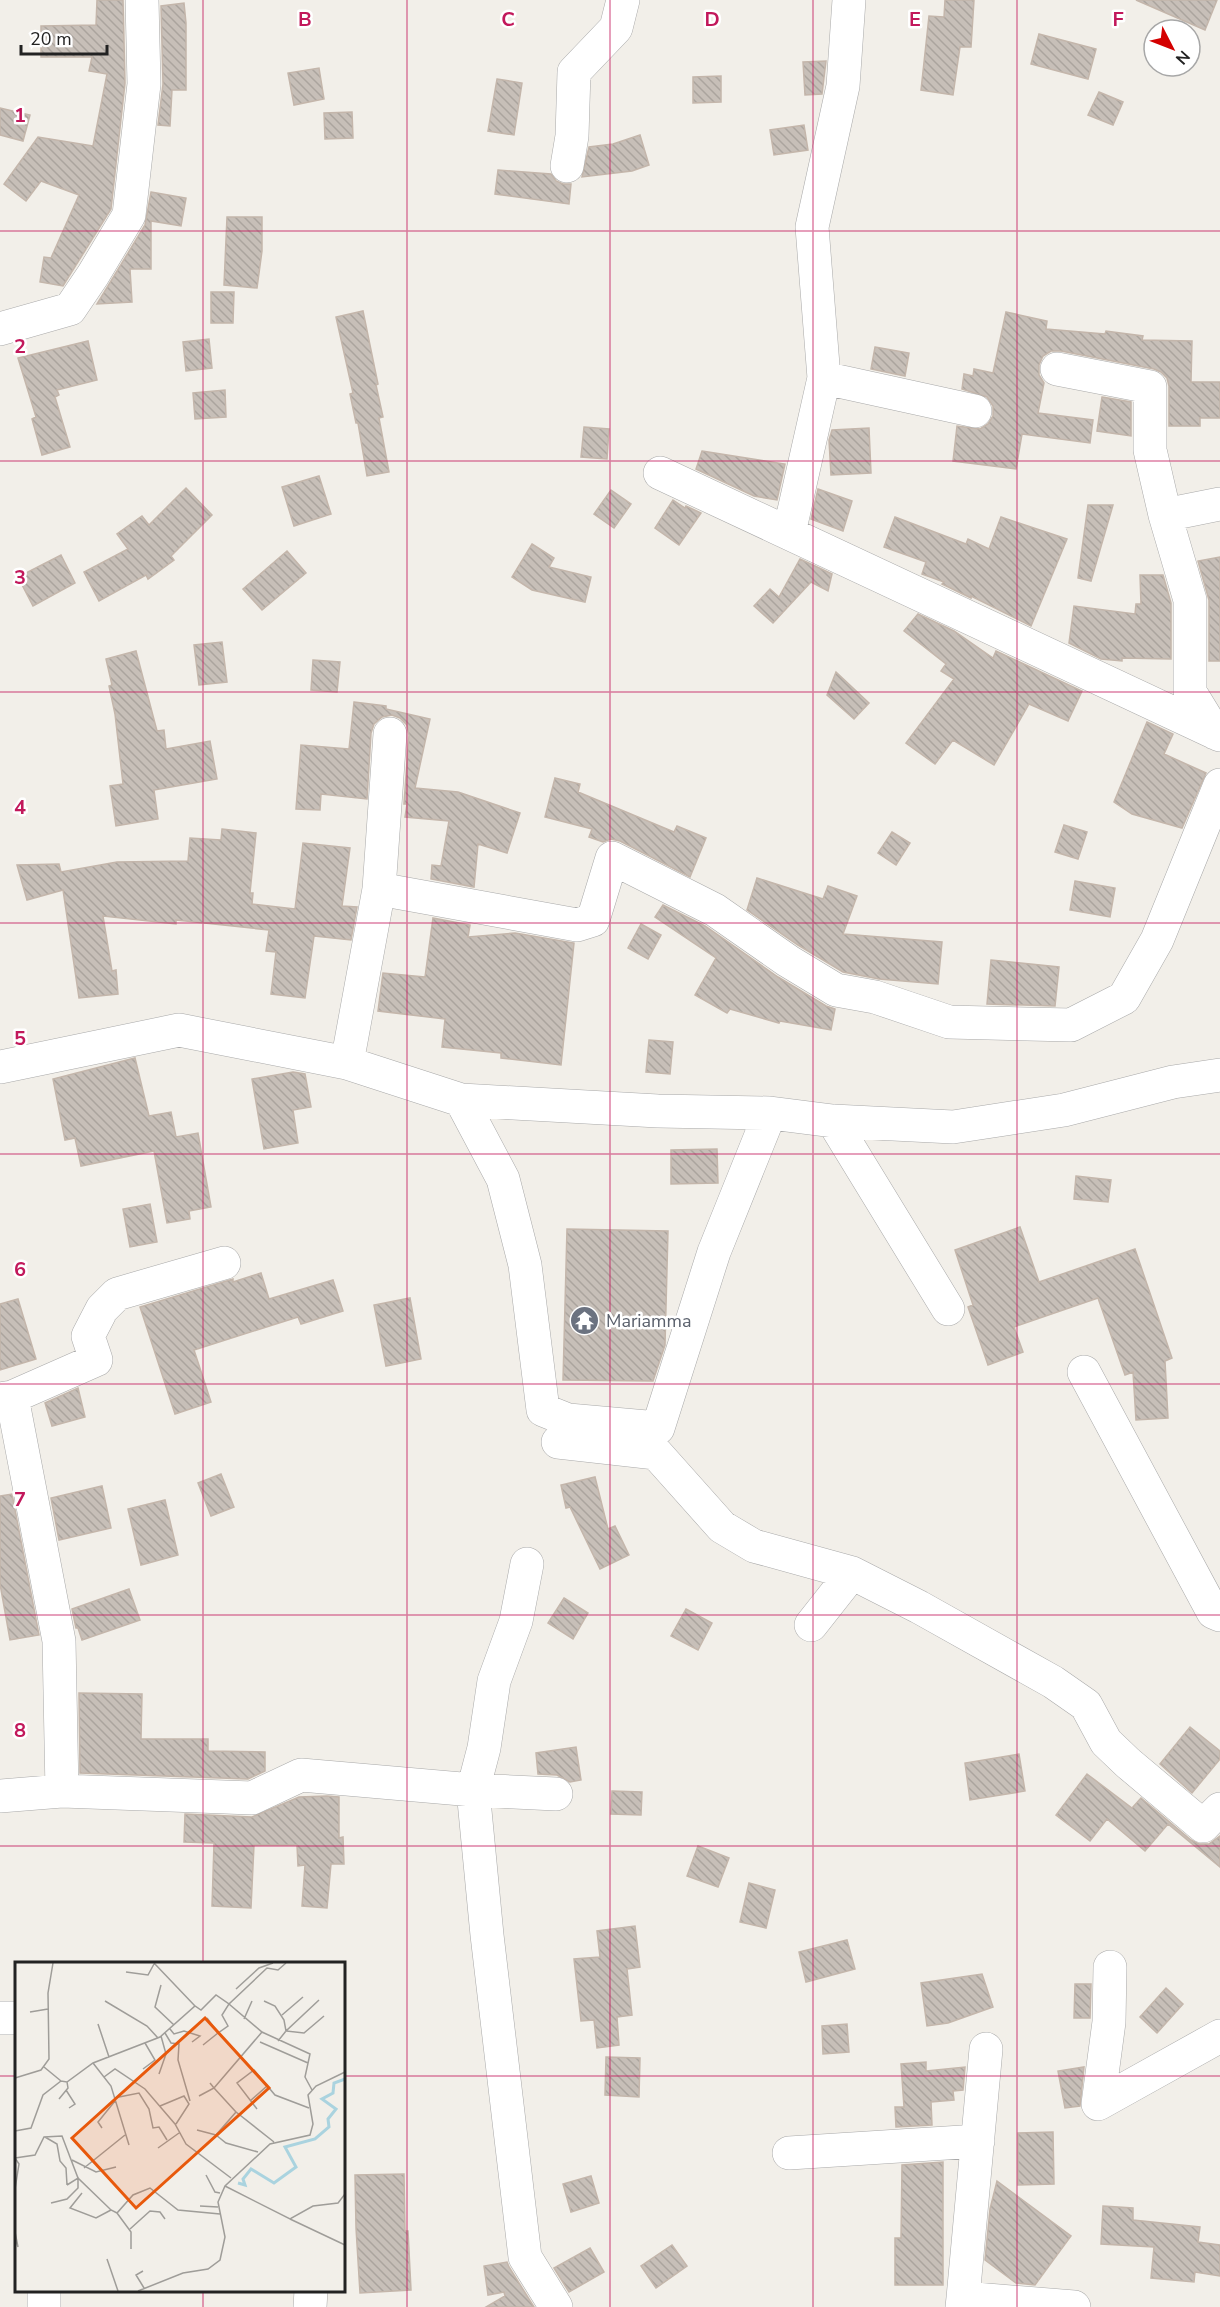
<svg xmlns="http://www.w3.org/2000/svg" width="1220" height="2307" font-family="'Nunito Sans',sans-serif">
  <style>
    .building { fill: url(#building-back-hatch); stroke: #c4b6ab; stroke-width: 1.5 }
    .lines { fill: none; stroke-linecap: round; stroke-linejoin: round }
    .minor-casing { stroke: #a9a9a9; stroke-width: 34 }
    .minor { stroke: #fff; stroke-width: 33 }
    .grid { fill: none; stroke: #c2185b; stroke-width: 1.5; stroke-opacity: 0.55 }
    .labels { text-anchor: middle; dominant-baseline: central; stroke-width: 5; stroke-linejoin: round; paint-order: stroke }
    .worship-label { font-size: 18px; fill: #5b616d; stroke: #fff; text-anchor: start }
    .inset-river { fill: none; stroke: #aad3df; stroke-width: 3 }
    .inset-road { fill: none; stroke: #9f9d99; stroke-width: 1.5 }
    .view { fill: #e8590c; fill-opacity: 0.15; stroke: #e8590c; stroke-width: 3 }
    .inset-edge { fill: none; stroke: #222; stroke-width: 3 }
    .grid-label { font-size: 20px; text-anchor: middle; font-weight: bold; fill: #c2185b; stroke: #fff; stroke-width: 5; stroke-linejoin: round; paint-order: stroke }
  </style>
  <defs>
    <pattern id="building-back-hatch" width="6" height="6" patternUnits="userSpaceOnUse" patternTransform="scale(1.5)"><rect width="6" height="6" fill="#c7bfb8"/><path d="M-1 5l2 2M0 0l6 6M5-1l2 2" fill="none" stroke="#aba49e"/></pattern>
  </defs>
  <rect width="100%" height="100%" fill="#f2efe9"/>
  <path class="building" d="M 97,0 L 123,0 L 125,83 L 111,209 L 63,286 L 40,282 L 44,257 L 51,258 L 79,195 L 41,181 L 26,201 L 4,184 L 38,137 L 93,146 L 107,74 L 89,71 L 92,57 L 41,57 L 41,26 L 96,25 Z
    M 945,0 L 974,0 L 971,47 L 960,47 L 953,95 L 921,90 L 929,16 L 944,17 Z
    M 1136,0 L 1217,0 L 1205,30 Z
    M 184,3 L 186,23 L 186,90 L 172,90 L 170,126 L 158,125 L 163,84 L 161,6 Z
    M 1039,34 L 1096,49 L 1088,79 L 1031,64 Z
    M 826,61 L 822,94 L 805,95 L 803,62 Z
    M 319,68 L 324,99 L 294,105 L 288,73 Z
    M 721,76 L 721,102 L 693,103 L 693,77 Z
    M 497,79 L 522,83 L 514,135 L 488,131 Z
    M 1099,92 L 1123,102 L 1113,125 L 1088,115 Z
    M 0,108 L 30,115 L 23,141 L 0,135 Z
    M 352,112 L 353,138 L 325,139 L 324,113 Z
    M 804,125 L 808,150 L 774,155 L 770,130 Z
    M 640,135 L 649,165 L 632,171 L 582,177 L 589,147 L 613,144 Z
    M 498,170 L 551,174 L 556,181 L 563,184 L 571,184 L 569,204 L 495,194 Z
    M 151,192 L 186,198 L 181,226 L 151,221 L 151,269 L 130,269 L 132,302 L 97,304 L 145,225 Z
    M 227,217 L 262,217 L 262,251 L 257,288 L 224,285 Z
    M 211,292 L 234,292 L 233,323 L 211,323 Z
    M 363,311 L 378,384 L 376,385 L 383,417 L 379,418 L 389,472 L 367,476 L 358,423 L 356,423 L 350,394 L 353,393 L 336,317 Z
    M 1006,312 L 1047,321 L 1046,329 L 1105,334 L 1106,331 L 1143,336 L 1142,340 L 1192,341 L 1191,382 L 1220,382 L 1220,418 L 1200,418 L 1200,426 L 1169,426 L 1169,386 L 1167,378 L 1161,372 L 1154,369 L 1061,351 L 1051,351 L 1043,356 L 1039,365 L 1039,375 L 1044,383 L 1038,413 L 1093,420 L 1090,443 L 1022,434 L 1016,469 L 953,461 L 957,426 L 980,429 L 988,424 L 993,416 L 993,406 L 987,397 L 962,389 L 964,374 L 973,376 L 974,369 L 993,373 Z
    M 209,339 L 212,368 L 186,371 L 183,342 Z
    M 88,341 L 97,380 L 57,390 L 59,395 L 55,397 L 70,447 L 42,455 L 32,419 L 36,417 L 18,358 Z
    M 875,347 L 909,353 L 905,376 L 871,369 Z
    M 225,390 L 226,417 L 195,419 L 193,393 Z
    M 1102,397 L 1131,402 L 1131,436 L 1097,431 Z
    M 584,427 L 609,429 L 607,459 L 581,457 Z
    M 869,428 L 871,473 L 831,475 L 829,440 L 832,430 Z
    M 702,451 L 785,464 L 777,500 L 754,496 L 696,469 Z
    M 319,476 L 331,514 L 294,526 L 282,487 Z
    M 186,488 L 212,515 L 171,556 L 174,560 L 148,579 L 146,575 L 99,601 L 84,572 L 128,549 L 117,534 L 142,516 L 149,525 Z
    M 818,489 L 852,501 L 843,531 L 811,519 Z
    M 611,490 L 631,504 L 614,528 L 594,514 Z
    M 673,500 L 685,508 L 686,506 L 701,513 L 679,545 L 655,528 Z
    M 1088,505 L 1113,505 L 1091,581 L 1078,578 Z
    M 895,517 L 966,544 L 968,539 L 989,549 L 1001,517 L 1067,539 L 1031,626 L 971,596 L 971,598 L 942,584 L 944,582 L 922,574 L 926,562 L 884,547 Z
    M 532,544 L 554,558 L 549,567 L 591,577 L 585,602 L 532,590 L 512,577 Z
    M 287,551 L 306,573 L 262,610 L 243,589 Z
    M 61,555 L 75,583 L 33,606 L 18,577 Z
    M 1220,557 L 1220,661 L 1209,661 L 1209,600 L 1198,561 Z
    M 800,559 L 832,574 L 828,591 L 811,582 L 773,623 L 754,606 L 770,589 L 779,597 Z
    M 1140,575 L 1163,575 L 1171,603 L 1171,659 L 1122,658 L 1122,661 L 1101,659 L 1069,643 L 1074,606 L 1135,614 L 1136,604 L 1141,604 Z
    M 918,614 L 954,631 L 993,658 L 996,651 L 1082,691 L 1068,721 L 1029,704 L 994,765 L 953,740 L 935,764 L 906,743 L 954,679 L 941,671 L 946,664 L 904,631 Z
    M 222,642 L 227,682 L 199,685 L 194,645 Z
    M 136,651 L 157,731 L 164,730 L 166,749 L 210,741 L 217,779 L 154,790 L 158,819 L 116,826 L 110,786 L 123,784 L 115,714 L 109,686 L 112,685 L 106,659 Z
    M 313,660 L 340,662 L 337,692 L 311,690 Z
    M 836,672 L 869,703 L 854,719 L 827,695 Z
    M 354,702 L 386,706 L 386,709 L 430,719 L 415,788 L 458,792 L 520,813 L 507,853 L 478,844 L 474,887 L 431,879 L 432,865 L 441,866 L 449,821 L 405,817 L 407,804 L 404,804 L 409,735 L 407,725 L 400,718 L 392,715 L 382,717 L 374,724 L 371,733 L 367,799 L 321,794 L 320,810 L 296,809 L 301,745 L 349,749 Z
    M 1147,722 L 1173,734 L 1164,754 L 1206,773 L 1182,828 L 1132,814 L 1114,802 Z
    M 555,778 L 580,784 L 578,792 L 674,832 L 677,826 L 706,838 L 690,877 L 620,841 L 611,839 L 603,842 L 589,837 L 592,829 L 545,817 Z
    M 1064,825 L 1087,832 L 1078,859 L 1055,852 Z
    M 222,829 L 256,833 L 250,893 L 253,893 L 252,904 L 295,909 L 303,843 L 350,848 L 342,906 L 357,907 L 351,940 L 314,936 L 305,998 L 271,994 L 276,952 L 266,951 L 269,930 L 176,920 L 176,924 L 103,916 L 112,971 L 116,970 L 118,994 L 79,998 L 63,890 L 27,900 L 17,865 L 59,864 L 61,872 L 117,862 L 188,861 L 190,838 L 221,840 Z
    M 892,832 L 910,843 L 896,865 L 878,853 Z
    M 757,878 L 823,899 L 828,886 L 857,896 L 843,934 L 942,942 L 938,984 L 879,979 L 843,972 L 798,945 L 747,910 Z
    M 1075,881 L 1115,888 L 1110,917 L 1070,910 Z
    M 663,905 L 705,926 L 778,977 L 826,1006 L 835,1009 L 831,1030 L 780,1021 L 779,1023 L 730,1009 L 727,1013 L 695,995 L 716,958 L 655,917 Z
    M 433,918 L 470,925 L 468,937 L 515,933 L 574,943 L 561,1065 L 501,1058 L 501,1053 L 442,1047 L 445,1019 L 378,1011 L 383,973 L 425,977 Z
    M 641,924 L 661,935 L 648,959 L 628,948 Z
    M 991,960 L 1059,967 L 1055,1006 L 987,1004 Z
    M 649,1040 L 673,1042 L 670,1074 L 646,1072 Z
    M 135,1058 L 149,1116 L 171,1112 L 176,1137 L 198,1133 L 211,1207 L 189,1211 L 190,1219 L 167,1223 L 154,1151 L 81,1166 L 75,1138 L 65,1140 L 53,1079 Z
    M 293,1072 L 305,1074 L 311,1107 L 293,1110 L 298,1143 L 264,1149 L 252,1079 Z
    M 717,1149 L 718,1183 L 671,1184 L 671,1150 Z
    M 1076,1176 L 1111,1180 L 1108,1202 L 1074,1199 Z
    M 150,1204 L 157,1242 L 130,1247 L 123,1209 Z
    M 1020,1227 L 1039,1282 L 1135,1249 L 1172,1358 L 1165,1361 L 1168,1418 L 1136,1420 L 1133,1372 L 1125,1375 L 1098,1298 L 1014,1327 L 1023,1352 L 988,1365 L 968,1307 L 973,1305 L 955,1250 Z
    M 567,1229 L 668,1231 L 665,1345 L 653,1381 L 563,1380 Z
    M 261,1273 L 269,1299 L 333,1280 L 343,1311 L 301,1324 L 298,1317 L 194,1350 L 211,1402 L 175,1414 L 140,1307 L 233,1279 L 233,1282 Z
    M 410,1298 L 421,1359 L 386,1366 L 374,1305 Z
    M 18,1299 L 36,1359 L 0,1370 L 0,1304 Z
    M 78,1388 L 85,1417 L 52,1426 L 45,1403 Z
    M 221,1474 L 234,1507 L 211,1516 L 198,1483 Z
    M 595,1477 L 608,1529 L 615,1526 L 629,1555 L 600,1569 L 570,1507 L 566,1508 L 561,1485 Z
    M 102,1486 L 111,1528 L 59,1540 L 51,1498 Z
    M 12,1494 L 39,1635 L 10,1640 L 0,1584 L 0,1496 Z
    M 165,1500 L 178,1555 L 141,1565 L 128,1509 Z
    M 129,1589 L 140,1620 L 82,1640 L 78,1628 L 76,1628 L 72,1609 Z
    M 564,1598 L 588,1613 L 573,1639 L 548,1623 Z
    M 686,1609 L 712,1623 L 698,1650 L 671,1636 Z
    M 79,1693 L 142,1694 L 141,1739 L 208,1739 L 208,1751 L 265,1752 L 265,1771 L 248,1779 L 80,1773 Z
    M 1190,1727 L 1220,1751 L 1220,1759 L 1192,1793 L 1160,1764 Z
    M 576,1747 L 581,1780 L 570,1782 L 557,1775 L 538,1774 L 536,1753 Z
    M 1019,1754 L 1025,1791 L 970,1800 L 965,1763 Z
    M 1087,1774 L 1132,1808 L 1141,1798 L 1191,1840 L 1199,1844 L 1209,1844 L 1220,1836 L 1220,1867 L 1168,1824 L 1145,1851 L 1107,1819 L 1090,1841 L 1056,1815 Z
    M 612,1791 L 642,1792 L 641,1815 L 611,1814 Z
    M 327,1796 L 339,1797 L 339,1838 L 343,1837 L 344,1864 L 331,1864 L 327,1908 L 302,1906 L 305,1865 L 298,1866 L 297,1845 L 254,1845 L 251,1908 L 212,1906 L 214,1843 L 184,1842 L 185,1814 L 252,1817 L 299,1797 Z
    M 698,1846 L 729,1858 L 718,1887 L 687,1876 Z
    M 749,1883 L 775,1890 L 766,1928 L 740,1922 Z
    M 635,1926 L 640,1967 L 627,1969 L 632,2015 L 617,2017 L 619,2045 L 597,2048 L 594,2020 L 581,2021 L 574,1959 L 600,1957 L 597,1931 Z
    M 847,1940 L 855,1969 L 806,1982 L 799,1952 Z
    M 982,1974 L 993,2007 L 948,2023 L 927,2026 L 921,1983 Z
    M 1075,1984 L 1091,1984 L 1090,2018 L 1074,2018 Z
    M 1166,1988 L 1183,2004 L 1157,2033 L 1140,2017 Z
    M 847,2024 L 849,2052 L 823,2054 L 822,2026 Z
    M 606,2057 L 640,2058 L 639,2097 L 605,2095 Z
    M 926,2062 L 926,2071 L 965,2067 L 963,2090 L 953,2091 L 954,2100 L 931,2102 L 932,2125 L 896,2127 L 895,2107 L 904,2107 L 901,2064 Z
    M 1084,2067 L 1080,2106 L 1065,2108 L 1058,2071 Z
    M 1053,2132 L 1054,2184 L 1018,2185 L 1018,2133 Z
    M 943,2162 L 943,2285 L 895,2285 L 895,2238 L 901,2238 L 902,2165 Z
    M 404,2174 L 405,2231 L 408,2231 L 411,2290 L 360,2293 L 356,2228 L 355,2175 Z
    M 591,2176 L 599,2203 L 571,2212 L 563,2184 Z
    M 997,2181 L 1071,2236 L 1035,2285 L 1016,2283 L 985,2260 L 990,2209 Z
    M 1103,2206 L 1133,2208 L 1133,2220 L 1200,2227 L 1198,2242 L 1220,2245 L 1220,2276 L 1195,2272 L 1194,2282 L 1151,2278 L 1154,2247 L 1101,2244 Z
    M 672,2245 L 687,2266 L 656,2288 L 641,2266 Z
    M 590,2248 L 604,2272 L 569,2292 L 554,2268 Z
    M 507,2262 L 509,2267 L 534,2307 L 486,2307 L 505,2296 L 504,2292 L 488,2295 L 484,2266 Z"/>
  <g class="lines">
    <defs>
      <path id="minor" d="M 567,166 L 572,136 L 574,72 L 616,28 L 623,0
        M 0,329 L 70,309 L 93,275 L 129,215 L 144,84 L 142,0
        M 1057,369 L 1150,387 L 1150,450 L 1165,515 L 1190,600 L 1190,692 L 1215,733
        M 824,378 L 975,411
        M 660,473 L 1220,735
        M 1165,515 L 1220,504
        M 789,533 L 824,378 L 812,227 L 843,86 L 849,0
        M 379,889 L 577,925 L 593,920 L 612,858 L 715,910 L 788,961 L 836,990 L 875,997 L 949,1022 L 1071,1025 L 1124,998 L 1157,940 L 1220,785
        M 347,1063 L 379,889 L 390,734
        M 0,1067 L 179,1030 L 347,1063 L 461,1100 L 658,1111 L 770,1113 L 833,1121 L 953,1127 L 1064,1110 L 1173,1082 L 1220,1075
        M 461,1100 L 503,1179 L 525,1265 L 543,1410 L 568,1420 L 658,1428 L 714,1252 L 770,1113
        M 833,1121 L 948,1309
        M 1084,1372 L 1213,1612 L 1220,1615
        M 12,1397 L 96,1360 L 88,1336 L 102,1309 L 117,1294 L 224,1263
        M 0,1399 L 12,1397 L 59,1641 L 62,1791 L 252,1798 L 301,1775 L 473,1790 L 487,1935 L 525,2257 L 556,2307
        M 558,1442 L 656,1453 L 722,1527 L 754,1546 L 852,1573 L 919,1607 L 1053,1682 L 1086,1705 L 1106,1742 L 1128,1763 L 1203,1826 L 1220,1809
        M 527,1564 L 516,1621 L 494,1681 L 484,1748 L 473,1790 L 556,1794
        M 811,1625 L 852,1573
        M 0,1796 L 62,1791
        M 1110,1967 L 1109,2022 L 1098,2104 L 1220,2036
        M 0,2018 L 16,2018
        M 789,2153 L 978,2141
        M 44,2290 L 44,2307
        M 963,2298 L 986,2049
        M 310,2307 L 311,2290
        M 962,2307 L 963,2298 L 1074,2307"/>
    </defs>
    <use href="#minor" class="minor-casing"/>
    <use href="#minor" class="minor"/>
  </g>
  <path class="grid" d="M 203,0 L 203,1964M 407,0 L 407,2307M 610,0 L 610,2307M 813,0 L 813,2307M 1017,0 L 1017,2307M 0,231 L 1220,231M 0,461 L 1220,461M 0,692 L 1220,692M 0,923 L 1220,923M 0,1154 L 1220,1154M 0,1384 L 1220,1384M 0,1615 L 1220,1615M 0,1846 L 1220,1846M 0,2076 L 16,2076M 344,2076 L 1220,2076M 203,2290 L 203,2307"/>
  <defs>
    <symbol id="temple-disc" viewBox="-11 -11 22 22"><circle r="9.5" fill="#6b7280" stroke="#fff"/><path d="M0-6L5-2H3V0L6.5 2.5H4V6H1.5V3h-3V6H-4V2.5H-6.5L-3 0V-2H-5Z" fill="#fff"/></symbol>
  </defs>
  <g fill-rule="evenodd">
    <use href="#temple-disc" x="568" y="1304" width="33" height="33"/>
  </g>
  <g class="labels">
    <g class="worship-label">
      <text x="606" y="1321">Mariamma</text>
    </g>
  </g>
  <g transform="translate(15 1962)">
    <rect width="330" height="330" fill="#f2efe9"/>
    <path class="inset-river" d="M 223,221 L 230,223 L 228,217 L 236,207 L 259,221 L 281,205 L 270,185 L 300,177 L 314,165 L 313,157 L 321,147 L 307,137 L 318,131 L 319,121 L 330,117"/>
    <path class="inset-road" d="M 139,1 L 180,44M 271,1 L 263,8 L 252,6 L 214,42 L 247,70 L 295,92 L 290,115 L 297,128M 111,10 L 133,13 L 139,2M 146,23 L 140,45 L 159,63M 221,27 L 244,6 L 258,1M 304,38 L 271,69 L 289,71 L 309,54M 90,39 L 132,64 L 143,76M 249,39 L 260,44 L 269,58 L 271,69 L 263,79M 15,50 L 33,47M 267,53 L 288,35M 229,57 L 237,39M 83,62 L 94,95M 155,67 L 159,72 L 169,69 L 185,74 L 177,80M 150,71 L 156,81 L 164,82 L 163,98 L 175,139M 245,80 L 293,101M 188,83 L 203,71M 78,101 L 96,124 L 114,183M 29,105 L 46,119M 128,107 L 140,98 L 130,81M 144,112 L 151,92 L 146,74M 89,115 L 100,107 L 130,127 L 160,162 L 171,182 L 216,216M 0,116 L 26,108 L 34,97 L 33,31 L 38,1M 51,128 L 60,142 L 54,146M 184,134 L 199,126 L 195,121M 99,136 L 124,131 L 134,147 L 138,166 L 144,165 L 152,178M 44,137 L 53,126 L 52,120M 235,139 L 252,124M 145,144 L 169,134 L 174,142 L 161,162M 242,147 L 222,121 L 239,108 L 260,133 L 294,146M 221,150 L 259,180M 87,166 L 83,160 L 100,139M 182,168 L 201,173M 0,169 L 16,166 L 28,133 L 46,119 L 52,120 L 78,101 L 145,75 L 180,44 L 186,48 L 201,33 L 214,42 L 207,53 L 213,64 L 203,71 L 192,56M 30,175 L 42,182 L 45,199 L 51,206 L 52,223M 143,186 L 164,171M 243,190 L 211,181 L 201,173 L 221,150 L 199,126 L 247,70M 0,196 L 20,193 L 29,175 L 47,174 L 63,216 L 96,248 L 102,251 L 118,233 L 135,226 L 163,248 L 205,252M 57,198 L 81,210 L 101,205M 69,206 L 110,173M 191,213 L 200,230 L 205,231M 210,224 L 275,257 L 298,244 L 323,241 L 330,232M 0,227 L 4,202 L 0,196M 67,231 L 55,246 L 81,256 L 96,248M 36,241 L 52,237 L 63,226 L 63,216 L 52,223M 185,244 L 203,245M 102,251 L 116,270 L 116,287M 275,257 L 330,283M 115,267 L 135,249 L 145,250 L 150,257M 0,270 L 3,285 L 1,279M 92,297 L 103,329M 128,309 L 121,313 L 129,326M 123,329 L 168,311 L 193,307 L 205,298 L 210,275 L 203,240 L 210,224 L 255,182 L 295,173 L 298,162 L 293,133 L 301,124 L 330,110"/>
    <path class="view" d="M 190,56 L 254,126 L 121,246 L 57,176 Z"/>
    <rect width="330" height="330" class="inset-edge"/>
  </g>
  <g class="grid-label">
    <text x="305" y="26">B</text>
    <text x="508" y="26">C</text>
    <text x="712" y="26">D</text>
    <text x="915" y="26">E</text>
    <text x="1118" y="26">F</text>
    <text x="20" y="122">1</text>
    <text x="20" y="353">2</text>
    <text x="20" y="584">3</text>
    <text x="20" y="814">4</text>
    <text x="20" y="1045">5</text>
    <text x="20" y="1276">6</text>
    <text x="20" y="1506">7</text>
    <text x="20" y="1737">8</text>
  </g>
  <g transform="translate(1172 48) rotate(132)"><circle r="28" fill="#ffffff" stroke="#a7a7a7" stroke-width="1.5"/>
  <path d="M0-4.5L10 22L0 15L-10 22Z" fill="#d40000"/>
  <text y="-9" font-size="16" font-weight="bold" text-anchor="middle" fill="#222222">N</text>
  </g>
  <path d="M21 45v9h86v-9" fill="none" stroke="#222222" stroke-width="3"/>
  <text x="30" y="45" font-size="18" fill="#222222" stroke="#ffffff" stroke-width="4.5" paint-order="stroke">20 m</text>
</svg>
